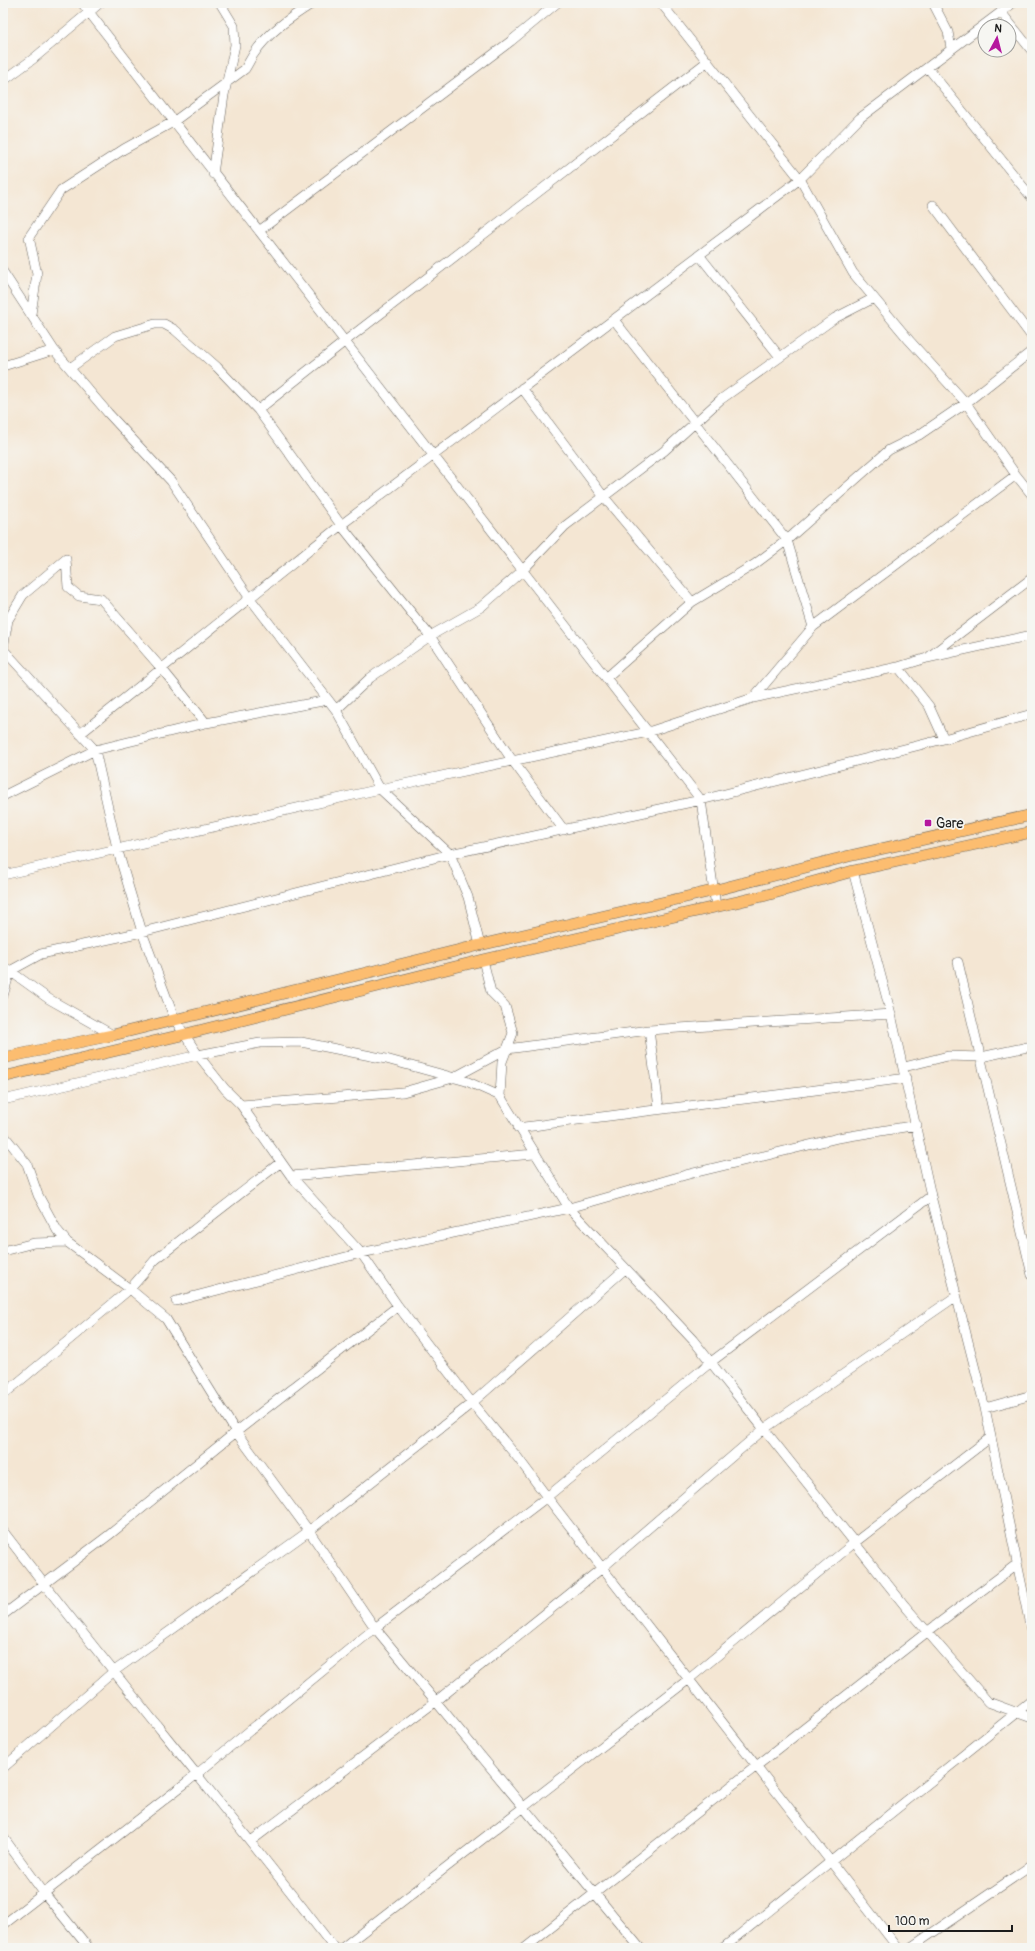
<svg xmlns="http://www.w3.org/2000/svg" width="1035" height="1951" font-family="Pangolin,sans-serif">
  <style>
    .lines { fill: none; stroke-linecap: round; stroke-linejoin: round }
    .minor-casing { stroke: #68635c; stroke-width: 10 }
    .major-casing { stroke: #68635c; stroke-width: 12 }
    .minor { stroke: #fff; stroke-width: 9 }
    .major { stroke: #fcbd6f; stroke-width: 11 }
    .poi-dot { fill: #b5179e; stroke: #f6f6f2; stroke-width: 1.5 }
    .labels { text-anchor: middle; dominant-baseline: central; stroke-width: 3.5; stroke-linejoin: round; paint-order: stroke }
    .poi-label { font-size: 14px; fill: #1c1c1c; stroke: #f6f6f2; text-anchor: start }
  </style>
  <rect width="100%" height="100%" fill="#f6f6f2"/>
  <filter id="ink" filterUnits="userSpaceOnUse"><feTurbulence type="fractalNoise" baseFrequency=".025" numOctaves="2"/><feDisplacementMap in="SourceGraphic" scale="8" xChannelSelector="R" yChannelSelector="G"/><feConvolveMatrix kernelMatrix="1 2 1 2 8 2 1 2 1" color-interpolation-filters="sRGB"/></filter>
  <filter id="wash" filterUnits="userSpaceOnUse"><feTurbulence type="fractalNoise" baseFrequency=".012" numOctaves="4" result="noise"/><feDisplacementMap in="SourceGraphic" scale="16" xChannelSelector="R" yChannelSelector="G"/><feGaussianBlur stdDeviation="0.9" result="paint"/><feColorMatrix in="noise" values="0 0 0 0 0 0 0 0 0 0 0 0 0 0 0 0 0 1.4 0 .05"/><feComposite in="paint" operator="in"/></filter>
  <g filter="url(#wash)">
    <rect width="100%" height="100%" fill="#f4e6d3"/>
  </g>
  <g filter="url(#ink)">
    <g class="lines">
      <defs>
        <path id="minor" d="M 82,3 L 701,800 L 716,907
          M 661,3 L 800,179 L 853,273 L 909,340 L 966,403 L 1016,475 L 1032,495
          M 933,3 L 948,32 L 951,48
          M 1001,12 L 1032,51
          M 928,68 L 1032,198
          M 3,81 L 33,59 L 100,3
          M 213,174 L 224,95 L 235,45 L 234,26 L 220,3
          M 933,205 L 1032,337
          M 259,231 L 511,41 L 557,3
          M 700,256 L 780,357
          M 3,272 L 54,350 L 108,413 L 171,481 L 249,597 L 336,710 L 380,789 L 450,854 L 468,897 L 480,945
          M 31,314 L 37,274 L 29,237 L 61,190 L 124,149 L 173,122 L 245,69 C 248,64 250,60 253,55 C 267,33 291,17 313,3
          M 615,321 L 787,540 L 813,627
          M 3,366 L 54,350
          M 70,368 L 115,336 L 155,324 L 164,324 L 175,330 L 217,367 L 258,410 L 341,525 L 430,636 L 512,760 L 564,830
          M 522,388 L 604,497 L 692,602
          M 258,410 L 344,342 L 708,61
          M 66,559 L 68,587 L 79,596 L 101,599 L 162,669 L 206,723
          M 3,649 L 95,750 L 117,848 L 142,932 L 175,1020 L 198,1055 L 225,1089 L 241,1105 L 291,1176 L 361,1253 L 398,1306 L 472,1403 L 518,1458 L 547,1497 L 898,1948
          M 3,649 L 8,620 L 23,595 L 66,559
          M 930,656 L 1032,578
          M 898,667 L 929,706 L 944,739
          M 606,678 L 692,602 L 755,564 L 787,540 L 889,450 L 919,435 L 966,403 L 1032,351
          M 753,698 L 813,627 L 1016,475
          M 336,710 L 370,678 L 430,636 L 481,607 L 522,571 L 565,526 L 664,451 L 720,400 L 835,318 L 874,298
          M 80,734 L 341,525 L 800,179 L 860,118 L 1013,3
          M 5,795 L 95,750 L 206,723 L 328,700
          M 853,871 L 891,1014 L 931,1196 L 985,1408 L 1032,1635
          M 3,875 L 380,789 L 648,732 L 753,698 L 898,667 L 927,658 L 1032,635
          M 483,960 L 491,992 L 505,1006 L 513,1033 L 502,1062 L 500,1096 L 569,1208 L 693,1340 L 905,1606 L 988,1702 L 1032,1718
          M 958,962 L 1032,1275
          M 3,966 L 49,999 L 113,1035
          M 3,996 L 10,971 L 41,954 L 142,932 L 450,854 L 701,800 L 944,739 L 1032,714
          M 649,1030 L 659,1108
          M 904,1067 L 948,1056 L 981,1057 L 1032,1046
          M 3,1100 L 198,1055 L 260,1043 L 301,1042 L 386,1059 L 466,1081 L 500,1096
          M 241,1105 L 403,1092 L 453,1078 L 507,1049 L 649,1030 L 891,1014
          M 518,1128 C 647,1110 777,1096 906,1078
          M 3,1134 L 27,1164 L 38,1195 L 57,1230 L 67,1242 L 130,1289 L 166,1319 L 236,1432 L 309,1531 L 375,1628 L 640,1948
          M 291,1176 L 534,1154
          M 3,1251 L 34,1243 L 67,1242
          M 176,1301 L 361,1253 L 569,1208 L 689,1174 L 838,1138 L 917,1125
          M 3,1395 L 130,1289 L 155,1260 L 281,1162
          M 985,1408 L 1032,1395
          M 3,1531 C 111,1672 226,1807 334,1948
          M 3,1615 L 109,1535 L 236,1432 L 398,1306
          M 3,1768 L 113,1672 L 309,1531 L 472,1403 L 625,1269
          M 3,1837 L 44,1893 L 89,1948
          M 251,1841 L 435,1702 L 602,1568 L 764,1429 L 955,1297
          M 3,1925 L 187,1782 L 375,1628 L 547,1497 L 711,1362 L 931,1196
          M 342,1948 L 689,1679 L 854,1543 L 991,1437
          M 525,1948 L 927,1632 L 1017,1564
          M 723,1948 L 1032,1700
          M 910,1948 L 1032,1865"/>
        <path id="major" d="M 3,1058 L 113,1035 L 480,945 L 712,891 L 849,856 L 1032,815
          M 3,1077 L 186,1034 L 483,960 L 763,896 L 853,871 L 1032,832"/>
      </defs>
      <use href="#minor" class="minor-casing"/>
      <use href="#major" class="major-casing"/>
      <use href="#minor" class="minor"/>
      <use href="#major" class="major"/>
    </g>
  </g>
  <rect class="poi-dot" x="924" y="819" width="8" height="8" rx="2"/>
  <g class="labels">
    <g class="poi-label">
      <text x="936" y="823">Gare</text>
    </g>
  </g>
  <rect width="1035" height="1951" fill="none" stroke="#f6f6f2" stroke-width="16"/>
  <g transform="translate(997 38) rotate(7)"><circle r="19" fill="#f6f6f2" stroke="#9f9f9c"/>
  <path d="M0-3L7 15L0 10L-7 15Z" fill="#b5179e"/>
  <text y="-6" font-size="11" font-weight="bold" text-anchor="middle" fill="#1c1c1c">N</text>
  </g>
  <path d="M889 1925v6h123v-6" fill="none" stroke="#1c1c1c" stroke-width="2"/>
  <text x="895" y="1925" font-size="12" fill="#1c1c1c" stroke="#f6f6f2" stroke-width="3" paint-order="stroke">100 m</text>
</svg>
